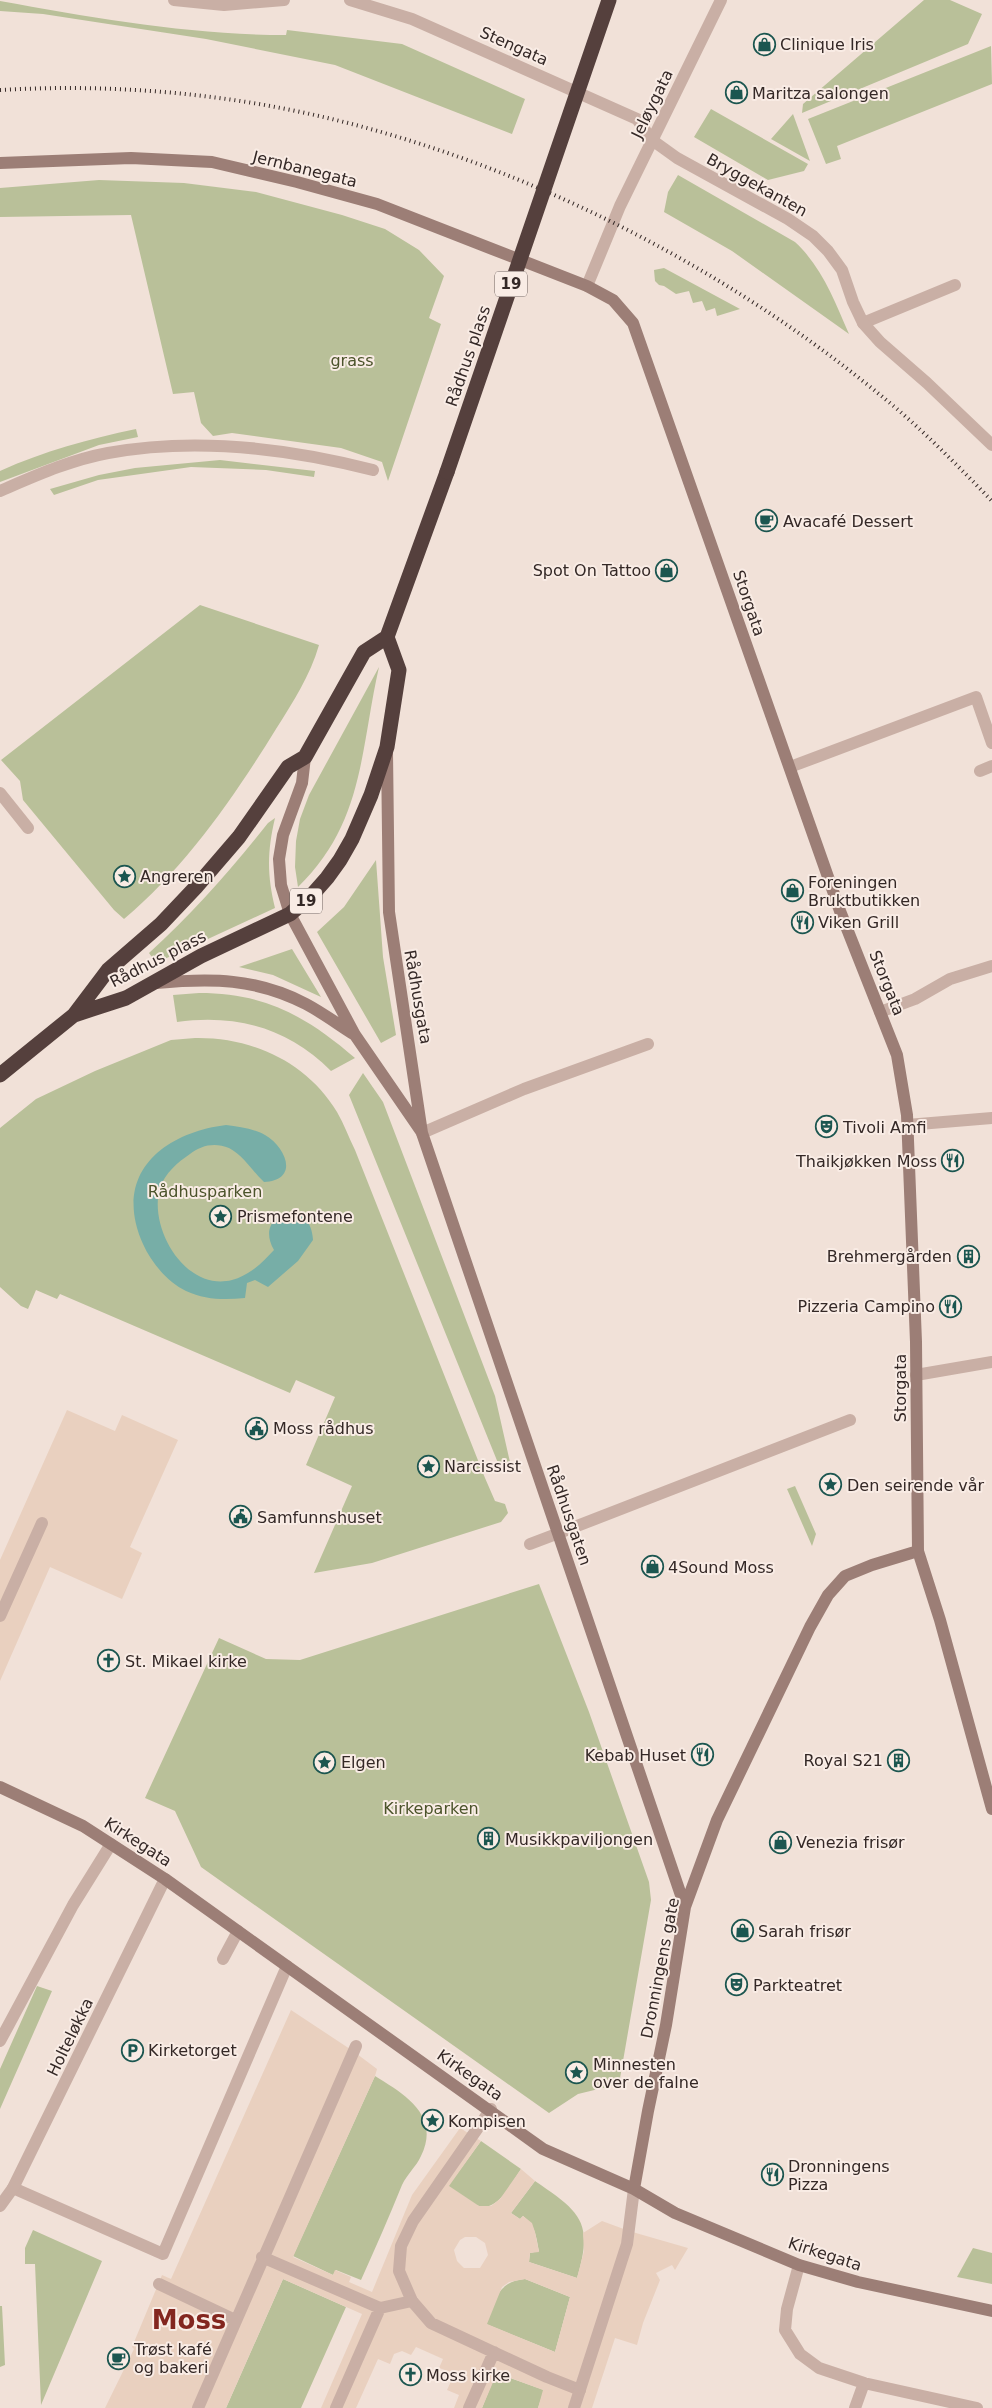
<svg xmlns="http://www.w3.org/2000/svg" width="992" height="2408" font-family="'DejaVu Sans',sans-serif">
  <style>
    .green { fill: #b9c099 }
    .plaza { fill: #e9d0bf; fill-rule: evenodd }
    .water { fill: #77aea7 }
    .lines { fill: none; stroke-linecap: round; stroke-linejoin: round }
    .lane { stroke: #c9afa5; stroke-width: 12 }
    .street { stroke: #c9afa5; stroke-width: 12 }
    .secondary { stroke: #9c7e76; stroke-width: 12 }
    .highway { stroke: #55403d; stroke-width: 15 }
    .rail { stroke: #342826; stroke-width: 4; stroke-dasharray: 1 4; stroke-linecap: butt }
    .highway-bridge { stroke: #55403d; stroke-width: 15 }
    .labels { text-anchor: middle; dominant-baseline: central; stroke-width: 4; stroke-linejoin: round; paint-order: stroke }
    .shield { fill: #f9ece5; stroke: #6f635f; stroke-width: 1 }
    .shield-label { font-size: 15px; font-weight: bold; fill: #342826 }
    .poi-label { font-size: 16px; fill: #342826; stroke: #f9ece5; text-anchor: start }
    .street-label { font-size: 16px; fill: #342826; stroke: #f9ece5 }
    .park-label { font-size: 16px; fill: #4b532a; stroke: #f9ece5 }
    .town-label { font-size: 26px; font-weight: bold; fill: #83261f; stroke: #f9ece5 }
  </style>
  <rect width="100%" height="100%" fill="#f1e1d8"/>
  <path class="green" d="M 924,0 L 950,0 L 982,14 L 968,44 L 802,113 L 803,104 Z
    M 0,1 C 94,18 191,35 286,35 L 287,30 L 402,44 L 525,99 L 512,134 L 335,65 L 206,39 L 43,14 L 0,11 Z
    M 991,46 L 992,84 L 837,146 L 841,159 L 826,164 L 808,119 Z
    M 711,109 L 808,164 L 804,171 L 768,180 L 694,137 Z
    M 793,114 L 810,161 L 771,139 Z
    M 678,175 L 795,242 C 822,267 834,300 849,334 L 732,251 L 664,212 L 668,192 Z
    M 99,180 L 184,183 L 256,192 L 342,215 L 385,229 L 419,250 L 444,276 L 429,318 L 441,324 L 388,481 L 382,462 L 341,448 L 232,433 L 213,436 L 201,423 L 194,392 L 173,394 L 131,215 L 0,217 L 0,188 Z
    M 664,268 L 740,309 L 717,316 L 715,308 L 706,311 L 702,301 L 693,303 L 689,291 L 676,294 L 664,286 L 659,285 L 655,281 L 654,270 Z
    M 136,429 L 138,437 L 99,445 L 0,482 L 0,471 C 44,451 89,439 136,429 Z
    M 220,460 L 315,471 L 314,477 L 266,470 L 191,467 L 98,480 L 54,495 L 50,489 L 99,475 L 135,468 Z
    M 200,605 L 319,645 C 310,676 293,702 276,729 C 234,797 186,867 124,919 L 114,910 L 23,800 L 20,781 L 1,760 Z
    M 379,667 C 360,751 364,823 298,887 L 295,867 L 296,841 L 300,819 L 309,795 Z
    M 275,818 C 267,852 267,875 275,908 L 156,963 L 149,953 C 193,913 231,870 268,823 Z
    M 376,860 L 383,957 L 396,1035 L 381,1043 L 317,932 L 344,907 Z
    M 292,949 L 321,997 L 273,975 L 239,967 Z
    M 199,993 C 265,993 306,1016 355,1058 L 331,1071 C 288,1028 237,1014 177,1022 L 173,995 Z
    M 195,1038 C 252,1037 307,1062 337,1112 C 344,1124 349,1138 355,1150 L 485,1478 L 495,1501 L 505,1504 L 508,1513 L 501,1522 L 372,1563 L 314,1573 L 352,1486 L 306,1465 L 335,1397 L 296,1380 L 290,1393 L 60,1294 L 57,1299 L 36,1290 L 28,1309 L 21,1306 L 0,1287 L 0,1128 L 36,1099 L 95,1071 L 171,1040 Z
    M 363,1073 L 383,1102 L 495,1396 L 512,1471 L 498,1463 L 349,1095 Z
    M 795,1486 L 816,1534 L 812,1546 L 787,1489 Z
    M 539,1584 L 589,1712 L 649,1882 L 651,1900 L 619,2084 L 578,2094 L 549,2113 L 201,1867 L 175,1811 L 145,1798 L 219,1638 L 266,1659 L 300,1660 Z
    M 37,1986 L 52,1991 L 0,2109 L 0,2069 Z
    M 375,2076 C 404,2094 441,2115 421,2156 C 416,2167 407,2174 402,2185 C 389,2217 375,2249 361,2280 L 336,2270 L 333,2275 L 293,2256 Z
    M 481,2141 L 521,2169 C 512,2182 498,2212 479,2206 C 468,2203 457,2192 448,2186 Z
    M 535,2181 C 580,2212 594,2221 577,2278 L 529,2262 L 530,2253 L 539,2251 C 536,2237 536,2226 523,2216 L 520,2219 L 511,2213 Z
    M 33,2230 L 102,2261 L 41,2405 L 35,2264 L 25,2264 L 25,2248 Z
    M 973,2248 L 992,2253 L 992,2284 L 957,2277 Z
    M 283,2279 L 346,2307 L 301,2408 L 226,2408 Z
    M 525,2279 L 570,2297 L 555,2352 L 486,2324 C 496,2301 496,2282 525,2279 Z
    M 0,2306 L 2,2306 L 5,2365 L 0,2367 Z
    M 496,2373 L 544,2390 L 538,2408 L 482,2408 Z"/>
  <path class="plaza" d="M 67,1410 L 115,1431 L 122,1415 L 178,1440 L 130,1547 L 142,1553 L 122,1599 L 50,1567 L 0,1681 L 0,1560 Z
    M 291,2010 L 353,2051 L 377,2069 L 375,2076 L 293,2257 L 333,2275 L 335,2270 L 351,2277 L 349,2282 L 372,2292 L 412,2195 L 460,2128 L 481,2141 L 449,2186 L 479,2206 L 491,2206 L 500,2199 L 521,2169 L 535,2181 L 511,2213 L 520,2219 L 523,2216 L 532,2223 L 535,2232 L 539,2252 L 530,2253 L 529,2262 L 577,2278 L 584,2251 L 583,2233 L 602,2221 L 629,2231 L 688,2248 L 675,2270 L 672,2265 L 656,2273 L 660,2280 L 643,2323 L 637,2345 L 615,2338 L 592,2408 L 538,2408 L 543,2390 L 497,2373 L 482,2408 L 454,2408 L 459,2395 L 447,2390 L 452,2379 L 448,2371 L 439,2368 L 443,2359 L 416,2347 L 411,2355 L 402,2351 L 394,2354 L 390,2364 L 378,2359 L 356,2408 L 321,2408 L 362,2314 L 283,2279 L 226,2408 L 105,2408 L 134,2349 L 132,2347 L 162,2275 L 171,2279 ZM 465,2237 L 476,2237 L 485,2243 L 488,2255 L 480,2268 L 464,2268 L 457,2261 L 454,2250 L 460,2240 ZM 525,2279 L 570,2297 L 555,2352 L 487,2324 L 502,2287 L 509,2282 Z"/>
  <path class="water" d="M 226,1125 C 239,1127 253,1128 265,1135 C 286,1147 300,1180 264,1182 C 252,1171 244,1156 229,1148 C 215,1142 201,1145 190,1154 C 178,1162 165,1173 160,1188 C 148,1227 185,1292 232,1280 C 250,1275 262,1263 274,1250 C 252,1213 311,1194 313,1240 L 298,1261 L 268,1287 L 255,1280 L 247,1283 L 245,1298 C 225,1300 205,1300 186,1291 C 167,1282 151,1262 143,1244 C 112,1175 162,1133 226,1125 Z"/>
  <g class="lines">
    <path class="lane" d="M 863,323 L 955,285
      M 790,767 L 976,697 L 992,743
      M 980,771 L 992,766
      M 880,1012 L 915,999 L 950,979 L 992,966
      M 907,1125 L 992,1118
      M 422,1133 L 524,1089 L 648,1044
      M 530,1544 L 559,1533
      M 0,1616 L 42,1523
      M 223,1959 L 238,1931
      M 0,2041 L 73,1905 L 111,1844
      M 491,2109 L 413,2221 L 401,2246 L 399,2271 L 412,2301 L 431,2323 L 547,2377 L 580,2390
      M 13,2188 L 163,2254 L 287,1966
      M 799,2265 L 787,2309 L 785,2330 L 800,2354 L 819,2368 L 864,2383 L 977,2408
      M 469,2408 L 494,2352
      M 855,2408 L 864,2383"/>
    <path class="street" d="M 174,0 L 224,5 L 284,0
      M 350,0 L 412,19 L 637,119 L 652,140 L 677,158 L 788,219 L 813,236 L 828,251 L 842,270 L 853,302 L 863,323 L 880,342 L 927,383 L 992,445
      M 587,286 L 620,206 L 721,0
      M 0,491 C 35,476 70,460 108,453 C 195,437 287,448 373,470
      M 0,793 L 28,828
      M 916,1375 L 992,1362
      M 559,1533 L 850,1420
      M 0,2206 L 13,2188 L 165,1879
      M 262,2257 L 380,2308 L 412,2301
      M 159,2284 L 235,2320
      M 198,2408 L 356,2046
      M 336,2408 L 380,2308
      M 574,2408 L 627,2244 L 634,2189"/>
    <path class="secondary" d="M 0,163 L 131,158 L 212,162 L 297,182 L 377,204 L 587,286 L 613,300 L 633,323 L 840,911 L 897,1055 L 907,1115 L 916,1342 L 918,1551 L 940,1620 L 992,1809
      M 387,753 L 389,912 L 422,1133 L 685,1907
      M 305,757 L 302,783 L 283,835 L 279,859 L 281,885 L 290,914 L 355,1035 L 421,1131
      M 156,983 C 211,978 256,978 306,1004 C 323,1013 339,1025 355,1035
      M 0,1787 L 83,1826 L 165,1879 L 543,2149 L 634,2189 L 675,2213 L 799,2265 L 858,2282 L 992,2311
      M 634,2189 L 648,2111 L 666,2025 L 685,1907 L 717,1820 L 810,1627 L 828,1595 L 845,1576 L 872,1565 L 918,1551"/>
    <path class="highway" d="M 74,1015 L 126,998 L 201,956 L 290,914 L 312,895 L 327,878 L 340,860 L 352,839 L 371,795 L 387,747 L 399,670 L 387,637
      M 0,1075 L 74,1015 L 108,970 L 161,924 L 196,887 L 239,837 L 288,767 L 305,757 L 364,652 L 387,637 L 447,472"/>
    <path class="rail" d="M 0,90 C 70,86 141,88 211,97 C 448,126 695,243 879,394 C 919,426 956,464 992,501"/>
    <path class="highway-bridge" d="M 447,472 L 609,0"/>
  </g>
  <defs>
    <symbol id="shop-ring" viewBox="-11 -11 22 22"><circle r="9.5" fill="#f9ece5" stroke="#1c5650" stroke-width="1.5"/><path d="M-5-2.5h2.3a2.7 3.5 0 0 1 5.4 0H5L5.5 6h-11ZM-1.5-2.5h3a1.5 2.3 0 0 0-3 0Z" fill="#1c5650"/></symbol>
    <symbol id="cafe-ring" viewBox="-11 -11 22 22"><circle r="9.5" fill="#f9ece5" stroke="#1c5650" stroke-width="1.5"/><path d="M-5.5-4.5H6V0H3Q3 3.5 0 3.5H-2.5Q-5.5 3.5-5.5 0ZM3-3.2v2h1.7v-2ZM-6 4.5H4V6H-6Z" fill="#1c5650"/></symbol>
    <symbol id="sight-ring" viewBox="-11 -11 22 22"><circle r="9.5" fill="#f9ece5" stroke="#1c5650" stroke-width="1.5"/><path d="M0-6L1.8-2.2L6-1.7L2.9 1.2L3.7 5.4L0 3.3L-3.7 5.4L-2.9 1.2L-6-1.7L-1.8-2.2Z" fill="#1c5650"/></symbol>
    <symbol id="restaurant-ring" viewBox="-11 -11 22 22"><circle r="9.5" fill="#f9ece5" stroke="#1c5650" stroke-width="1.5"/><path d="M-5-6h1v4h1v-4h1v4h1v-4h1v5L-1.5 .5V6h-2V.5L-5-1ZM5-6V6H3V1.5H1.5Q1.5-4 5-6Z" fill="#1c5650"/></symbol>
    <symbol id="theatre-ring" viewBox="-11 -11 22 22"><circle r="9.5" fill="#f9ece5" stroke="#1c5650" stroke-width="1.5"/><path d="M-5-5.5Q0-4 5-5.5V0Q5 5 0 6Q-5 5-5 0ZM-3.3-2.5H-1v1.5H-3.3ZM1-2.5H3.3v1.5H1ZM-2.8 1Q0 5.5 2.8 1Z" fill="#1c5650"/></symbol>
    <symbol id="building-ring" viewBox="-11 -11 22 22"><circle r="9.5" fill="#f9ece5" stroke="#1c5650" stroke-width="1.5"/><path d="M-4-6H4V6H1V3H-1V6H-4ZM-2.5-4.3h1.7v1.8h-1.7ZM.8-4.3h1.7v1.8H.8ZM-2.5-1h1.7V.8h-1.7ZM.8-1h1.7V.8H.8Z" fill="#1c5650"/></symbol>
    <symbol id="civic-ring" viewBox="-11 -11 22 22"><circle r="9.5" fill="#f9ece5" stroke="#1c5650" stroke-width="1.5"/><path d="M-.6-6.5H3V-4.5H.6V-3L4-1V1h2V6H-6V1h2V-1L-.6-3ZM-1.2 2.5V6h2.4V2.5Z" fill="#1c5650"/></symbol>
    <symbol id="church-ring" viewBox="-11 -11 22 22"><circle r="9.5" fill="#f9ece5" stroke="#1c5650" stroke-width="1.5"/><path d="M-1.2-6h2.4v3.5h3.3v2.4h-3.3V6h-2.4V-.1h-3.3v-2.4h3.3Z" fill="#1c5650"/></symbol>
    <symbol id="parking-ring" viewBox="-11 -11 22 22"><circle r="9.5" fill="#f9ece5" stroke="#1c5650" stroke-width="1.5"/><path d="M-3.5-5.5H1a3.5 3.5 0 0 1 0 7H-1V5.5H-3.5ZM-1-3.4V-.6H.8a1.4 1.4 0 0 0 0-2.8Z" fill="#1c5650"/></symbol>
  </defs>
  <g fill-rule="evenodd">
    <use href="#shop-ring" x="752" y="32" width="25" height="25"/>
    <use href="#shop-ring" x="724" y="80" width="25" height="25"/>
    <use href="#cafe-ring" x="754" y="508" width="25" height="25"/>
    <use href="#shop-ring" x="654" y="558" width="25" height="25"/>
    <use href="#sight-ring" x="112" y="864" width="25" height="25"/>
    <use href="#shop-ring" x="780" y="878" width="25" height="25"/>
    <use href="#restaurant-ring" x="790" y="910" width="25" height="25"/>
    <use href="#theatre-ring" x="814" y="1114" width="25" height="25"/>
    <use href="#restaurant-ring" x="940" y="1148" width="25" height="25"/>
    <use href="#sight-ring" x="208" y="1204" width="25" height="25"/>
    <use href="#building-ring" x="956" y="1244" width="25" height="25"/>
    <use href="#restaurant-ring" x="938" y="1294" width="25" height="25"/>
    <use href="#civic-ring" x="244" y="1416" width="25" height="25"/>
    <use href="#sight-ring" x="416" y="1454" width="25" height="25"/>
    <use href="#sight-ring" x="818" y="1472" width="25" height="25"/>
    <use href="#civic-ring" x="228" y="1504" width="25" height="25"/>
    <use href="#shop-ring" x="640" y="1554" width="25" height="25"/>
    <use href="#church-ring" x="96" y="1648" width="25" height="25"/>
    <use href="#restaurant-ring" x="690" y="1742" width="25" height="25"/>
    <use href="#building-ring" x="886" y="1748" width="25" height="25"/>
    <use href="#sight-ring" x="312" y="1750" width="25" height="25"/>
    <use href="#building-ring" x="476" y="1826" width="25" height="25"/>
    <use href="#shop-ring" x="768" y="1830" width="25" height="25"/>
    <use href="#shop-ring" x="730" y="1918" width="25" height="25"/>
    <use href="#theatre-ring" x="724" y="1972" width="25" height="25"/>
    <use href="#parking-ring" x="120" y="2038" width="25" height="25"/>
    <use href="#sight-ring" x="564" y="2060" width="25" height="25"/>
    <use href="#sight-ring" x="420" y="2108" width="25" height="25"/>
    <use href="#restaurant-ring" x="760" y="2162" width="25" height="25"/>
    <use href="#cafe-ring" x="106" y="2346" width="25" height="25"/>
    <use href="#church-ring" x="398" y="2362" width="25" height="25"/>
  </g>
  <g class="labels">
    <g class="shield">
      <rect x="495" y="271.5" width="32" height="25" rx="4"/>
      <rect x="290" y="888.5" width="32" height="25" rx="4"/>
    </g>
    <g class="shield-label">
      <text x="511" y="284">19</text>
      <text x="306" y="901">19</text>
    </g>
    <g class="poi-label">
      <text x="780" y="44">Clinique Iris</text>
      <text x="752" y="93">Maritza salongen</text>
      <text x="783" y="521">Avacafé Dessert</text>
      <text x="651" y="570" text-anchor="end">Spot On Tattoo</text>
      <text x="140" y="876">Angreren</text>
      <text x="808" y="882">Foreningen<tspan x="808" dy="18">Bruktbutikken</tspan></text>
      <text x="818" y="922">Viken Grill</text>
      <text x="843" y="1127">Tivoli Amfi</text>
      <text x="937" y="1161" text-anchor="end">Thaikjøkken Moss</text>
      <text x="237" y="1216">Prismefontene</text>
      <text x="952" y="1256" text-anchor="end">Brehmergården</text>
      <text x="935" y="1306" text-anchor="end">Pizzeria Campino</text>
      <text x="273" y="1428">Moss rådhus</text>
      <text x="444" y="1466">Narcissist</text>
      <text x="847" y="1485">Den seirende vår</text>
      <text x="257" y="1517">Samfunnshuset</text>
      <text x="668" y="1567">4Sound Moss</text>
      <text x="125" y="1661">St. Mikael kirke</text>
      <text x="686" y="1755" text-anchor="end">Kebab Huset</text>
      <text x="883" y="1760" text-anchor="end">Royal S21</text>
      <text x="341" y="1762">Elgen</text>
      <text x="505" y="1839">Musikkpaviljongen</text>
      <text x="796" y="1842">Venezia frisør</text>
      <text x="758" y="1931">Sarah frisør</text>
      <text x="753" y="1985">Parkteatret</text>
      <text x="148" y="2050">Kirketorget</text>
      <text x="593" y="2064">Minnesten<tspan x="593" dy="18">over de falne</tspan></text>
      <text x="448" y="2121">Kompisen</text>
      <text x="788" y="2166">Dronningens<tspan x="788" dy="18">Pizza</tspan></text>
      <text x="134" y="2349">Trøst kafé<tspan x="134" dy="18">og bakeri</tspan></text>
      <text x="426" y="2375">Moss kirke</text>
    </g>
    <g class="street-label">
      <text transform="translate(514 46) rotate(24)">Stengata</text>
      <text transform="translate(652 104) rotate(-64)">Jeløygata</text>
      <text transform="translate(305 169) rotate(14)">Jernbanegata</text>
      <text transform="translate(757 185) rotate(29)">Bryggekanten</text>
      <text transform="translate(468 356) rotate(-71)">Rådhus plass</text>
      <text transform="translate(749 603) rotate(71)">Storgata</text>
      <text transform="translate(158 959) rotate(-27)">Rådhus plass</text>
      <text transform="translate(887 983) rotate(68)">Storgata</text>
      <text transform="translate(418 997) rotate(80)">Rådhusgata</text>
      <text transform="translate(900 1388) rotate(-90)">Storgata</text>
      <text transform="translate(569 1515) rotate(71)">Rådhusgaten</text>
      <text transform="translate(138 1842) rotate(33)">Kirkegata</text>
      <text transform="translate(660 1968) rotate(-79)">Dronningens gate</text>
      <text transform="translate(70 2037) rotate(-64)">Holteløkka</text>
      <text transform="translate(470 2075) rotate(35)">Kirkegata</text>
      <text transform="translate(825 2254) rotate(18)">Kirkegata</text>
    </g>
    <g class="park-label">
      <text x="352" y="360">grass</text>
      <text x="205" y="1191">Rådhusparken</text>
      <text x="431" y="1808">Kirkeparken</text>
    </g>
    <g class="town-label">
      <text x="189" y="2320">Moss</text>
    </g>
  </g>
</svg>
